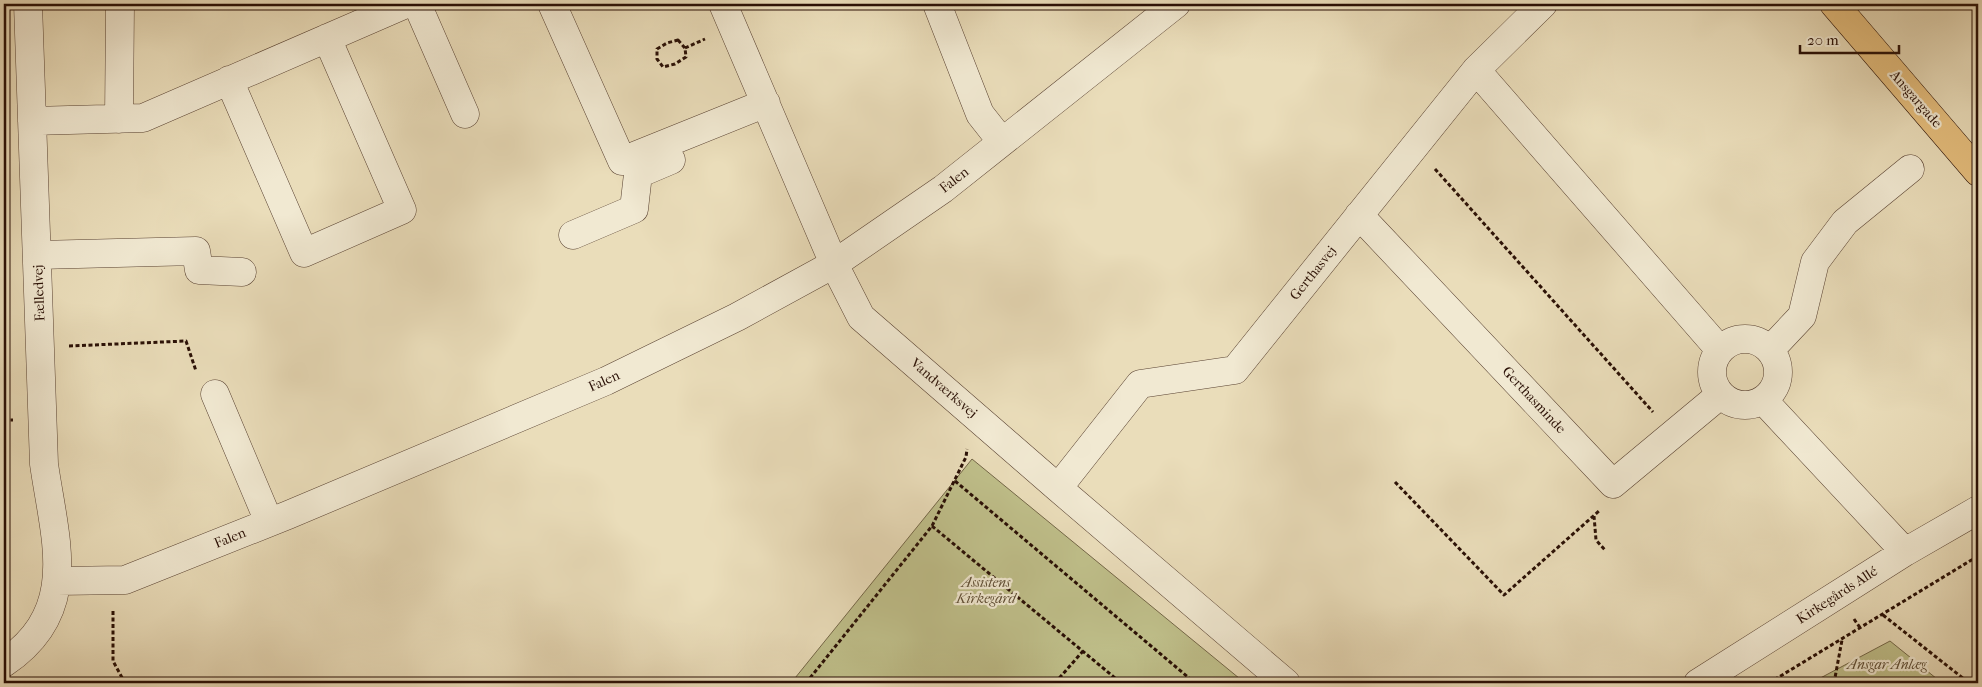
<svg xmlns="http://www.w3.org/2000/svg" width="1982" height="687" font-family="'IM FELL French Canon',serif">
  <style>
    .green { fill: #bfbf8a; stroke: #746748 }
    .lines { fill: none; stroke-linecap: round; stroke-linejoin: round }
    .minor-casing { stroke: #594232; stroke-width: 29 }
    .major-casing { stroke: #290f05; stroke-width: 29 }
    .path { stroke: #290f05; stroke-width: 3; stroke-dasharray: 4 2.5; stroke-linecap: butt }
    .minor { stroke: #f1e9d2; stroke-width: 28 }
    .major { stroke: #e5be7d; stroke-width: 28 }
    .labels { text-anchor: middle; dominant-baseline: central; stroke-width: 4.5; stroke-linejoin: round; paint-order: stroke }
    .street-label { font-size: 14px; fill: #290f05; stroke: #f1e9d2 }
    .park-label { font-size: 14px; font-style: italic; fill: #5e4d34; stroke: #f1e9d2 }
  </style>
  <rect width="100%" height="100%" fill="#eaddba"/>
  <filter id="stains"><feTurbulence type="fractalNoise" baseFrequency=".004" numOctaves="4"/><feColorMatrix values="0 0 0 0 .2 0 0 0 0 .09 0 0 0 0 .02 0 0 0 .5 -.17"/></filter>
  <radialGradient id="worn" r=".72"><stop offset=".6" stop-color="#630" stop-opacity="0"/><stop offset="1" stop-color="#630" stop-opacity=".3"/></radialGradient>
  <path class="green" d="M 972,459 L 1245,683 L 791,683 Z
    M 1890,641 L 1942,683 L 1811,683 Z"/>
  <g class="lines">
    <defs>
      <path id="minor" d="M 417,4 L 465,114
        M 552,4 L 622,161 L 766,103
        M 723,4 L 834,264 L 861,317 L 1058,488 L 1286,683
        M 937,4 L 980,114 L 1002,142
        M 1476,70 L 1720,350
        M 229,80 L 304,253 L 402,210 L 327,38
        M 119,119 L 120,4
        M 32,121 L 143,118 L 406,4
        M 1359,215 L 1613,484 L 1720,395
        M 573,235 L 634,209 L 638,174 L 671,160
        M 38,255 L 196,251 L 199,270 L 242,272
        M1712 372a33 33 0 1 1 66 0a33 33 0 1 1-66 0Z
        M 1770,350 L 1802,316 L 1815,262 L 1845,222 L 1910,169
        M 215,394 L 269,522
        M 1764,401 L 1905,552
        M 1058,488 L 1140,384 L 1235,370 L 1476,70 L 1543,4
        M 57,581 L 125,580 L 288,515 L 606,381 L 737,317 L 834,264 L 943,189 L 1176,4
        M 4,663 C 81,611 55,541 44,464 L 28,4
        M 1698,683 L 1905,552 L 1978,510"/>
      <path id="major" d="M 1834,4 L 1978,172"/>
    </defs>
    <use href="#minor" class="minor-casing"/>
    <use href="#major" class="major-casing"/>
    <path class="path" d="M 678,40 L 685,48 L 686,57 L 675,64 L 663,67 L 657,59 L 657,49 L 667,43 Z
      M 685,48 L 705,39
      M 1435,169 L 1653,412
      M 69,346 L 186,341 L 196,371
      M 4,420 L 13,420
      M 955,481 L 1195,683
      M 1395,482 L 1504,595 L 1599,511
      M 1594,516 L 1596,540 L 1605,550
      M 932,526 L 1121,683
      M 113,611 L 113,661 L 125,683
      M 1883,615 L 1969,683
      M 1854,619 L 1861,629
      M 806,683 L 932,526 L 966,457 L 967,449
      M 1055,683 L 1083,651
      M 1769,683 L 1978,556
      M 1834,683 L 1842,640
      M 1975,683 L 1978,680"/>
    <use href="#minor" class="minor"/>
    <use href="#major" class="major"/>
  </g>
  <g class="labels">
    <g class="street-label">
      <text transform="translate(1916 99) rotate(49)">Ansgargade</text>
      <text transform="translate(954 180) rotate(-38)">Falen</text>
      <text transform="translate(1313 273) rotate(-51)">Gerthasvej</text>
      <text transform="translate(39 293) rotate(-92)">Fælledvej</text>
      <text transform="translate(604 381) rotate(-24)">Falen</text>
      <text transform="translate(944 388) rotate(41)">Vandværksvej</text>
      <text transform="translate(1534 400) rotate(47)">Gerthasminde</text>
      <text transform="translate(230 538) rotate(-22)">Falen</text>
      <text transform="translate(1837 595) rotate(-33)">Kirkegårds Allé</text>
    </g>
    <g class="park-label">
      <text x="986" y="582">Assistens<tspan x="986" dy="16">Kirkegård</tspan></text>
      <text x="1887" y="664">Ansgar Anlæg</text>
    </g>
  </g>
  <rect width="1982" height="687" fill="none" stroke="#eaddba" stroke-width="20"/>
  <rect x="5" y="5" width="1972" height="677" fill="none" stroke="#290f05" stroke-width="2.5"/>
  <rect x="10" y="10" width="1962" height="667" fill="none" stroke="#290f05"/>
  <path d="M1800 45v8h99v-8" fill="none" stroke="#290f05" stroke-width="2.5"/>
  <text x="1807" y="45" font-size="15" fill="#290f05" stroke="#f1e9d2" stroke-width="4" paint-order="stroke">20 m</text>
  <rect width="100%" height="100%" filter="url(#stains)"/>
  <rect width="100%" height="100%" fill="url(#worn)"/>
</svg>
